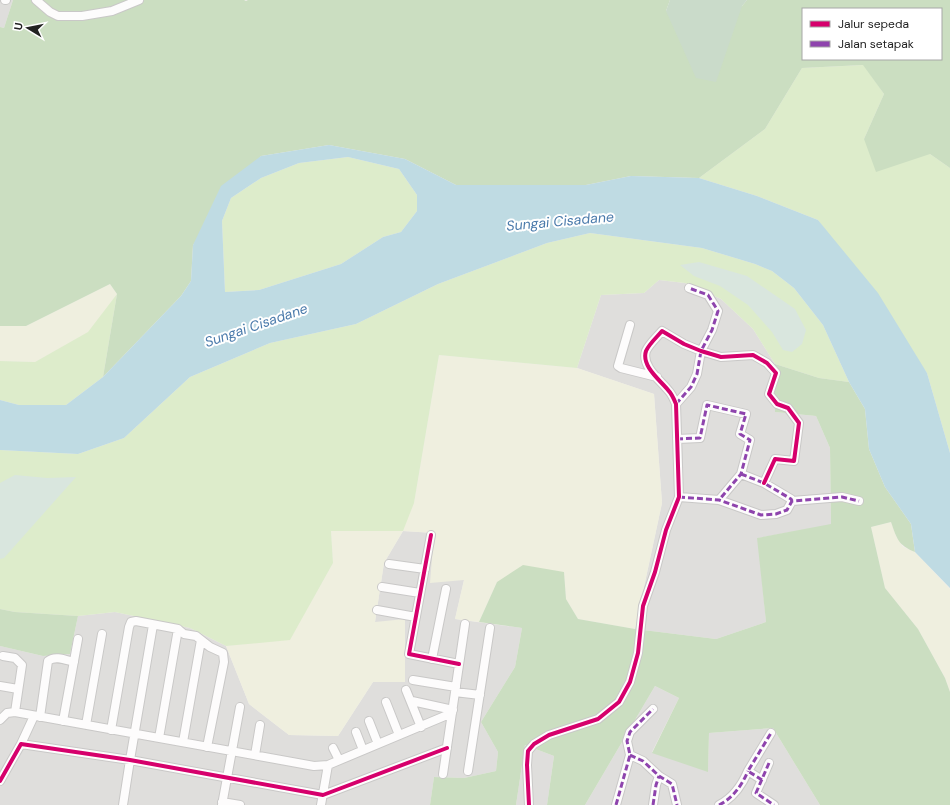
<svg xmlns="http://www.w3.org/2000/svg" width="950" height="805" font-family="'DM Sans',sans-serif">
  <style>
    .residential { fill: #dfdedc }
    .farmland { fill: #efefdf }
    .grass { fill: #ddeccb }
    .forest { fill: #cbdec1; fill-rule: evenodd }
    .wetland { fill: #d9e6de }
    .cemetery { fill: #cadbca }
    .water { fill: #bfdbe3; fill-rule: evenodd }
    .lines { fill: none; stroke-linecap: round; stroke-linejoin: round }
    .minor-casing { stroke: #c9c8c7; stroke-width: 10 }
    .minor { stroke: #fdfcfc; stroke-width: 8 }
    .quiet { stroke: #8e44ad; stroke-width: 3; stroke-dasharray: 6 3; stroke-linecap: butt }
    .cycleway-casing { stroke: #fff; stroke-width: 6 }
    .cycleway { stroke: #d6006c; stroke-width: 4 }
    .labels { text-anchor: middle; dominant-baseline: central; stroke-width: 4; stroke-linejoin: round; paint-order: stroke }
    .water-label { font-size: 14px; font-style: italic; fill: #4a7aab; stroke: #fff }
  </style>
  <rect width="100%" height="100%" fill="#f0eeeb"/>
  <path class="residential" d="M 0,0 L 13,0 L 4,28 L 0,27 Z
    M 659,280 L 685,283 L 721,299 L 753,329 L 775,364 L 775,412 L 816,416 L 830,448 L 831,525 L 758,538 L 766,622 L 716,639 L 635,629 L 662,503 L 654,394 L 577,368 L 601,295 L 644,293 Z
    M 403,531 L 434,533 L 464,580 L 455,619 L 522,628 L 515,667 L 481,722 L 498,752 L 496,771 L 464,778 L 434,777 L 430,805 L 0,805 L 0,646 L 43,656 L 70,654 L 78,616 L 115,612 L 190,628 L 226,646 L 249,704 L 289,735 L 338,736 L 373,682 L 375,622 L 384,563 Z
    M 655,686 L 679,698 L 652,752 L 708,771 L 709,733 L 773,728 L 820,805 L 585,805 Z
    M 525,745 L 554,756 L 547,805 L 516,805 Z"/>
  <path class="farmland" d="M 110,284 L 117,294 L 89,332 L 35,362 L 0,361 L 0,326 L 26,326 Z
    M 439,355 L 577,368 L 654,394 L 662,503 L 635,629 L 578,619 L 566,599 L 564,572 L 497,582 L 479,622 L 455,619 L 464,580 L 430,583 L 434,533 L 403,531 L 384,563 L 375,622 L 405,619 L 405,682 L 373,682 L 338,736 L 289,735 L 249,704 L 226,646 L 290,639 L 333,563 L 331,531 L 414,503 Z
    M 891,522 L 896,536 L 903,547 L 915,552 L 950,589 L 950,692 L 945,678 L 918,629 L 885,588 L 871,527 Z"/>
  <path class="grass" d="M 864,65 L 884,94 L 864,139 L 930,154 L 950,168 L 950,453 L 927,373 L 818,220 L 757,196 L 699,178 L 765,129 L 802,68 Z
    M 348,157 L 399,169 L 417,195 L 417,211 L 401,232 L 383,237 L 341,264 L 259,290 L 225,292 L 222,221 L 231,198 L 261,178 L 299,163 Z
    M 590,233 L 702,248 L 755,264 L 772,271 L 794,288 L 823,325 L 849,382 L 819,378 L 775,364 L 753,329 L 721,299 L 685,283 L 659,280 L 644,293 L 601,295 L 577,368 L 439,355 L 414,503 L 403,531 L 331,531 L 333,563 L 290,640 L 226,646 L 190,628 L 115,612 L 78,616 L 15,612 L 0,609 L 0,450 L 78,454 L 124,438 L 190,377 L 270,343 L 356,324 L 438,284 L 547,243 Z
    M 117,294 L 103,377 L 66,405 L 19,405 L 0,400 L 0,361 L 35,362 L 88,332 Z"/>
  <path class="forest" d="M 13,0 L 244,0 L 246,1 L 248,0 L 670,0 L 666,11 L 742,6 L 747,0 L 950,0 L 950,168 L 930,154 L 876,172 L 864,139 L 884,94 L 863,65 L 802,68 L 765,129 L 699,178 L 631,176 L 586,185 L 456,185 L 405,159 L 329,145 L 261,156 L 193,245 L 191,281 L 181,296 L 103,377 L 117,294 L 110,284 L 26,326 L 0,326 L 0,27 L 4,28 ZM 803,9 L 941,9 L 941,59 L 803,59 Z
    M 775,364 L 819,378 L 849,382 L 865,409 L 869,449 L 885,487 L 911,524 L 915,552 C 898,545 897,539 891,522 L 871,527 L 885,588 L 918,629 L 945,678 L 950,692 L 950,805 L 820,805 L 773,728 L 709,733 L 708,772 L 652,753 L 679,698 L 655,686 L 585,805 L 547,805 L 554,756 L 525,745 L 516,805 L 430,805 L 434,777 L 464,778 L 496,771 L 498,752 L 481,722 L 515,667 L 522,628 L 479,622 L 497,582 L 523,565 L 564,572 L 566,599 L 578,619 L 635,629 L 716,639 L 766,622 L 757,538 L 831,524 L 830,448 L 816,416 L 775,412 Z
    M 0,609 L 15,612 L 78,616 L 70,654 L 43,656 L 0,646 Z"/>
  <path class="wetland" d="M 699,262 L 747,276 L 795,309 L 806,330 L 802,344 L 792,352 L 783,350 L 772,332 L 748,305 L 720,286 L 694,276 L 680,265 Z
    M 15,475 L 47,478 L 76,477 L 4,558 L 0,559 L 0,483 Z"/>
  <path class="cemetery" d="M 670,0 L 747,0 L 742,6 L 716,82 L 696,78 L 666,11 Z"/>
  <path class="water" d="M 329,145 L 405,159 L 456,185 L 586,185 L 631,176 L 699,178 L 757,196 L 818,220 L 878,293 L 927,373 L 950,453 L 950,588 L 915,552 L 911,524 L 885,487 L 869,449 L 865,409 L 849,382 L 823,325 L 794,288 L 772,271 L 755,264 L 702,248 L 590,233 L 547,243 L 438,284 L 356,324 L 270,343 L 190,377 L 124,438 L 78,454 L 0,450 L 0,400 L 19,405 L 66,405 L 103,377 L 181,296 L 191,281 L 193,245 L 221,186 L 261,156 ZM 348,157 L 399,169 L 417,195 L 417,211 L 401,232 L 383,237 L 341,264 L 259,290 L 225,292 L 222,221 L 231,198 L 261,178 L 299,163 Z"/>
  <g class="lines">
    <defs>
      <path id="minor" d="M 5,0 L 6,0
        M 36,0 L 50,12 L 58,16 L 82,16 L 112,11 L 139,0
        M 630,325 L 618,366 L 621,368 L 657,377
        M 676,404 L 691,387 L 697,374 L 701,351 L 712,330 L 718,311 L 708,295 L 689,288
        M 677,439 L 700,438 L 707,405 L 746,414 L 740,434 L 750,440 L 741,474 L 719,500
        M 741,474 L 764,483 L 791,499 L 792,501
        M 679,497 L 719,500 L 761,515 L 776,514 L 787,510 L 792,501 L 842,497 L 859,501
        M 431,535 L 409,654 L 459,664
        M 389,564 L 425,569
        M 382,587 L 420,593
        M 377,610 L 416,617
        M 3,656 L 15,658 L 22,665 L 15,712
        M 432,659 L 446,589
        M 413,680 L 456,687
        M 0,686 L 18,689
        M 406,690 L 421,727
        M 455,692 L 480,695
        M 412,701 L 453,710
        M 386,702 L 399,735
        M 40,717 L 48,661 C 55,655 66,660 74,662
        M 0,720 L 7,713 L 15,712 L 314,766 L 328,765 L 452,713
        M 63,721 L 78,639
        M 369,721 L 378,744
        M 86,725 L 102,634
        M 111,730 L 129,627 L 131,622 L 136,621 L 178,629 L 184,634 L 196,636 L 210,647 L 223,653 L 224,662 L 207,747
        M 356,732 L 363,750
        M 159,738 L 178,629
        M 183,742 L 201,640
        M 21,744 L 34,716
        M 333,748 L 339,760
        M 255,755 L 260,725
        M 630,755 L 643,761 L 659,776 L 672,784 L 677,805
        M 769,763 L 756,793 L 774,805
        M 468,771 L 490,628
        M 443,774 L 465,624
        M 762,780 L 748,771 L 771,733
        M 0,781 L 21,744 L 130,760 L 323,795 L 447,748
        M 222,802 L 240,805
        M 123,805 L 130,760 L 153,625
        M 222,805 L 240,707
        M 321,805 L 328,765
        M 529,805 L 527,765 L 528,751 L 534,744 L 549,735 L 598,719 L 619,702 L 630,682 L 638,653 L 643,606 L 655,572 L 666,530 L 679,497 L 676,404 C 674,399 672,394 668,390 C 660,380 641,366 646,351 C 649,344 657,337 662,331 L 684,344 L 701,351 L 721,357 L 753,355 L 767,363 L 776,373 L 769,394 L 777,404 L 788,408 L 799,423 L 794,461 L 775,459 L 764,483
        M 616,805 L 630,755 L 627,741 L 630,732 L 653,709
        M 653,805 L 656,785 L 659,776
        M 719,805 C 733,798 742,785 748,771"/>
    </defs>
    <use href="#minor" class="minor-casing"/>
    <use href="#minor" class="minor"/>
    <path class="quiet" d="M 676,404 L 691,387 L 697,374 L 701,351 L 712,330 L 718,311 L 708,295 L 689,288
      M 677,439 L 700,438 L 707,405 L 746,414 L 740,434 L 750,440 L 741,474 L 719,500
      M 741,474 L 764,483 L 791,499 L 792,501
      M 679,497 L 719,500 L 761,515 L 776,514 L 787,510 L 792,501 L 842,497 L 859,501
      M 630,755 L 643,761 L 659,776 L 672,784 L 677,805
      M 769,763 L 756,793 L 774,805
      M 762,780 L 748,771 L 771,733
      M 616,805 L 630,755 L 627,741 L 630,732 L 653,709
      M 653,805 L 656,785 L 659,776
      M 719,805 C 733,798 742,785 748,771"/>
    <defs>
      <path id="cycleway" d="M 431,535 L 409,654 L 459,664
        M 0,781 L 21,744 L 130,760 L 323,795 L 447,748
        M 529,805 L 527,765 L 528,751 L 534,744 L 549,735 L 598,719 L 619,702 L 630,682 L 638,653 L 643,606 L 655,572 L 666,530 L 679,497 L 676,404 C 674,399 672,394 668,390 C 660,380 641,366 646,351 C 649,344 657,337 662,331 L 684,344 L 701,351 L 721,357 L 753,355 L 767,363 L 776,373 L 769,394 L 777,404 L 788,408 L 799,423 L 794,461 L 775,459 L 764,483"/>
    </defs>
    <use href="#cycleway" class="cycleway-casing"/>
    <use href="#cycleway" class="cycleway"/>
  </g>
  <g class="labels">
    <g class="water-label">
      <text transform="translate(560 221) rotate(-5)">Sungai Cisadane</text>
      <text transform="translate(256 325) rotate(-19)">Sungai Cisadane</text>
    </g>
  </g>
  <rect x="802" y="8" width="140" height="52" fill="#ffffff" stroke="#a7a7a7"/>
  <rect x="810" y="21" width="20" height="6" fill="#d6006c" stroke="#a7a7a7"/>
  <text x="838" y="28" font-size="12" fill="#222222">Jalur sepeda</text>
  <rect x="810" y="41" width="20" height="6" fill="#8e44ad" stroke="#a7a7a7"/>
  <text x="838" y="48" font-size="12" fill="#222222">Jalan setapak</text>
  <g transform="translate(28 28) rotate(280)" stroke="#ffffff" stroke-width="3" paint-order="stroke">
  <path d="M0-3L7 15L0 10L-7 15Z" fill="#222222"/>
  <text y="-6" font-size="11" font-weight="bold" text-anchor="middle" fill="#222222">U</text>
  </g>
</svg>
